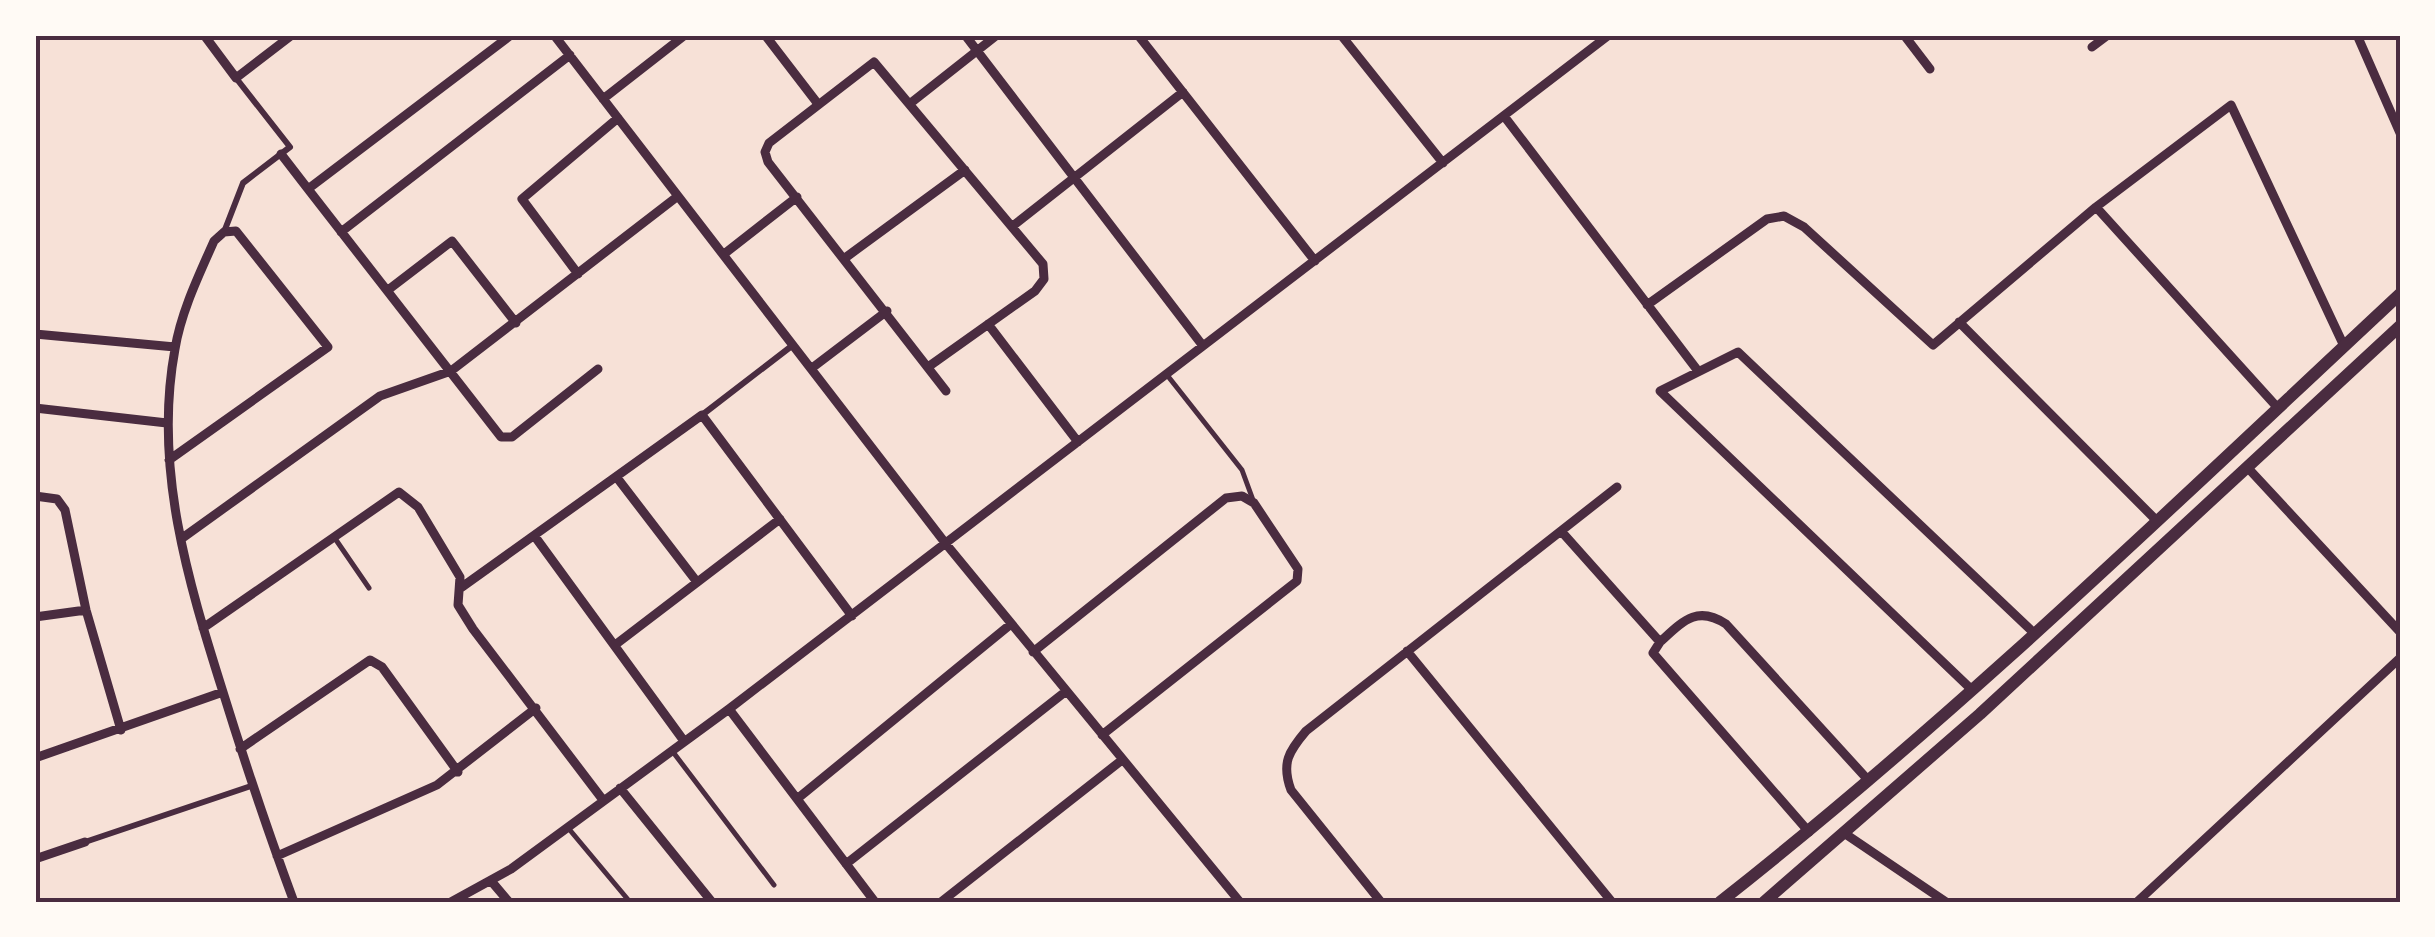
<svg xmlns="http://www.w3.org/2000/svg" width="2435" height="937" font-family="'Asap Condensed',sans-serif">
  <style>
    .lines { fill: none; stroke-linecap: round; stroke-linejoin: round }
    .service { stroke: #4a2c40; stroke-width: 5 }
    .pedestrian { stroke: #4a2c40; stroke-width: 6 }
    .minor { stroke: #4a2c40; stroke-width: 9 }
    .secondary { stroke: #4a2c40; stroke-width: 12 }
    .neatline { fill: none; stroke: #4a2c40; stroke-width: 4 }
  </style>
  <rect width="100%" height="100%" fill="#f7e1d7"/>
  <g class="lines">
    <path class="service" d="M 1167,375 L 1242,470 L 1253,500
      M 334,537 L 369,588
      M 673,752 L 774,885
      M 569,829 L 630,902"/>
    <path class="pedestrian" d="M 224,232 L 243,183 L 290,147 L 236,78
      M 702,415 L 793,345
      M 85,842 L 251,786"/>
    <path class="minor" d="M 204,35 L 236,78 L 292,35
      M 511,35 L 308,189 L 501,437 L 512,437 L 598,369
      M 554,35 L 946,544 L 1240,902
      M 765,35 L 818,104
      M 965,35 L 1203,346
      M 1138,35 L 1315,261
      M 1341,35 L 1443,163
      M 1904,35 L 1930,69
      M 2357,35 L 2400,133
      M 2092,47 L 2108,35
      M 603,99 L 685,35
      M 912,102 L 997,35
      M 1504,116 L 1698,371
      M 281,154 L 308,189
      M 2096,207 L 2277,407
      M 1014,225 L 1183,92
      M 341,232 L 570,55
      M 724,254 L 797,197
      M 845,258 L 965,170
      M 578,274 L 522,199 L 618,118
      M 388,290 L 452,241 L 516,323
      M 1647,305 L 1767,219 L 1784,216 L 1804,227 L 1933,345 L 2096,207 L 2231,105 L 2344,346
      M 1959,322 L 2156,520
      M 988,324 L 1078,442
      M 35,334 L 175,347
      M 928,367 L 1035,291 L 1044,279 L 1043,264 L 874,62 L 769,143 L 765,152 L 768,162 L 946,391
      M 812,368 L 887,311
      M 35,408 L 167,423
      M 169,460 L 328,347 L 236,231 L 224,232 L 214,241 C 199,275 181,312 175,349 C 153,467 188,581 223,692 C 245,763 268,832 294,902
      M 2247,467 L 2400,632
      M 618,479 L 697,582
      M 35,496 L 57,499 L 65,510 L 86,610 L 121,730
      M 1561,531 L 1660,642 L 1653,653 L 1809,832
      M 536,538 L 684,741
      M 181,539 L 380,396 L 451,371 L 678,196
      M 462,587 L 702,415 L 852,616
      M 35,617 L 86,610
      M 203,628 L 399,492 L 418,507 L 460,577 L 458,605 L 473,629 L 603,800
      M 1660,642 C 1683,621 1697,605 1726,624 L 1869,781
      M 615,645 L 780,519
      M 1407,651 L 1612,902
      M 1033,652 L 1226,498 L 1242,496 L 1254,503 L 1298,569 L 1297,581 L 1102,735
      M 1971,689 L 1660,391 L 1738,352 L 2034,633
      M 729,709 L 875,902
      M 240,749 L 370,660 L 382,667 L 458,772
      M 35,758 L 223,692
      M 620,788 L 712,902
      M 797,799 L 1011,624
      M 1844,833 L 1946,902
      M 277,856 L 437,785 L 536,708
      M 35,859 L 85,842
      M 846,864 L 1065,692
      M 492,882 L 509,902
      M 451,902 L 511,869 L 729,709 L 1609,35
      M 941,902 L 1122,760
      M 1381,902 L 1291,790 C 1281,763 1289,751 1306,731 L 1617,487
      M 2137,902 L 2400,658"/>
    <path class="secondary" d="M 1720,902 C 1959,714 2178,501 2400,294
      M 1764,902 L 1980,714 L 2400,326"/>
  </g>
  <rect width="2435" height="937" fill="none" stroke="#fffaf5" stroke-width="75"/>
  <rect x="38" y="38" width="2360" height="862" class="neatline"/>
</svg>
